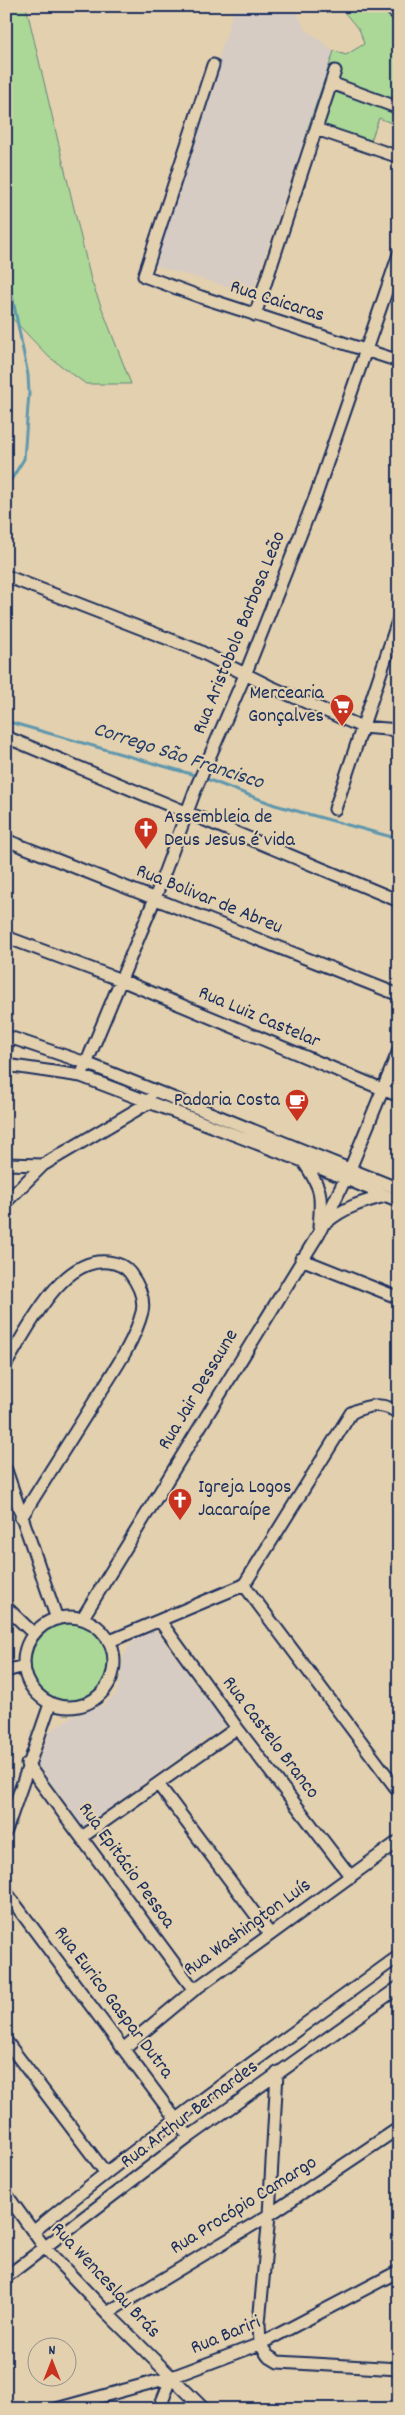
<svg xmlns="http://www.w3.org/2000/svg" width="405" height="2415" font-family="Dekko,sans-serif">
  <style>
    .built { fill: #d7ccc3 }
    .green { fill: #abd896; stroke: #63847a }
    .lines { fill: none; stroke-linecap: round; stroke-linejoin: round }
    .stream { stroke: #5f97ae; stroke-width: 3 }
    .minor-casing { stroke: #1b2f5e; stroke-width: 15 }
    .minor { stroke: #e3d0ae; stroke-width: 11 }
    .labels { text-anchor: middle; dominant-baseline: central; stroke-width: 4.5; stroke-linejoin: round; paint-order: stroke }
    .street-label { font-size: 20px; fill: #1b2f5e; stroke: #e3d0ae }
    .poi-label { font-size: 20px; fill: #1b2f5e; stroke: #e3d0ae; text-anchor: end }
    .water-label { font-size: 21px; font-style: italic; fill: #26406b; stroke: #e3d0ae }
  </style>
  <rect width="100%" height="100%" fill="#e3d0ae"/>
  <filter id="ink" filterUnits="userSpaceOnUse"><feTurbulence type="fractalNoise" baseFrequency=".02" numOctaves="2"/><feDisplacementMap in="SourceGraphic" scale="10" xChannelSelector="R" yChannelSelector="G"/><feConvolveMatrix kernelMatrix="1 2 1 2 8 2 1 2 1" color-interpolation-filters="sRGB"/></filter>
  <g filter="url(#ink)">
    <path class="built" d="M 235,6 L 294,6 L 305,29 L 334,51 L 252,294 L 153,265 Z
      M 152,1631 L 157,1632 L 225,1725 L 83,1827 L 37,1764 L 50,1731 L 73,1716 L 103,1705 L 116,1694 L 121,1679 L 122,1660 L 129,1646 L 140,1635 Z"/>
    <path class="green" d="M 6,6 L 26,6 L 91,280 L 131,384 L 86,384 L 49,357 L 6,312 Z
      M 339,6 L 399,6 L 399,126 L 379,118 L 367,152 L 307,131 L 334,51 L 346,55 L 364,44 L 360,31 Z
      M31 1663a39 39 0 1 1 78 0a39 39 0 1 1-78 0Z"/>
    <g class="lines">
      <path class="stream" d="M 6,488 L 24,459 L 29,393 L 28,375 L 9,280 L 9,230
        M 6,721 L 198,776
        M 204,778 L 275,805 L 399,839"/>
      <defs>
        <path id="minor" d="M 388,6 L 399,16
          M 213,65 L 144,276 L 201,297 L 399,361
          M 331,83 L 399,108
          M 316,129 L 399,157
          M 255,315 L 335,71
          M 6,576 L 197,650 L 269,686 L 362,727 L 399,730
          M 6,737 L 399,901
          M 335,809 L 399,618
          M 6,840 L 399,995
          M 6,937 L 121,980 L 399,1096
          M 6,1036 L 86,1063 L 399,1189
          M 6,1050 L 7,1036
          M 6,1065 L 81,1076 L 303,1161 L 399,1201
          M 81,1076 L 155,898 L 196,788 L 245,675 L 316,495 L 399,254
          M 303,1161 C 322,1189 322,1194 319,1227
          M 6,1164 L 43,1165
          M 6,1202 L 43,1165 L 148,1103 L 150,1099
          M 327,1222 C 344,1207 363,1202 385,1196
          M 301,1259 L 399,1298
          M 6,1364 C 27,1331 61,1256 108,1262 C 117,1263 125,1266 130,1273 C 138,1284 145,1299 142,1312 C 134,1343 113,1372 96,1399 C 71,1439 46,1478 21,1518
          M 6,1470 L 57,1619
          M 244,1585 L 399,1792
          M 6,1607 L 34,1634
          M24 1662a45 45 0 1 1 90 0a45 45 0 1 1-90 0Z
          M 82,1619 L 319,1233 L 350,1169 L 399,1050
          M 160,1621 L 237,1728 L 351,1877
          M 110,1641 L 244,1585 L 351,1413 C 367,1405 384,1401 399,1414
          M 6,1671 L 24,1666
          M 27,1764 L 194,1990
          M 158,1784 L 270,1934
          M 6,1831 L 50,1704
          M 82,1837 L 237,1728
          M 6,1892 L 189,2137
          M 6,2041 L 105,2172
          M 123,2049 L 194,1990 L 399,1841
          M 277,2073 L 269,2215 L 259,2323 L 260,2344 L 268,2356 L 278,2362 L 399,2369
          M 6,2194 L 45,2248 L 107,2313 L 204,2409
          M 33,2232 C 151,2134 275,2046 399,1956
          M 6,2277 L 189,2137 L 399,1987
          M 107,2313 L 269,2215 L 399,2128
          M 56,2409 L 172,2377 L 260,2344 L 399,2271
          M 159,2409 L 172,2377"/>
      </defs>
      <use href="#minor" class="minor-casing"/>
      <use href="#minor" class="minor"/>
    </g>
  </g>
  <defs>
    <symbol id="supermarket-pin" viewBox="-11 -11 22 30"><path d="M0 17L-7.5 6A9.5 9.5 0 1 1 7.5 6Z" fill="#c8321e" stroke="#e3d0ae"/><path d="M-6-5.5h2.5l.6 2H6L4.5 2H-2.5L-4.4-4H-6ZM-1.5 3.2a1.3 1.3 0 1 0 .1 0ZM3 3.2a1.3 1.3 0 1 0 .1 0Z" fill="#fff"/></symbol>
    <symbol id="church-pin" viewBox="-11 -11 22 30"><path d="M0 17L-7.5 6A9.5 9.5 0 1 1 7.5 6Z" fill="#c8321e" stroke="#e3d0ae"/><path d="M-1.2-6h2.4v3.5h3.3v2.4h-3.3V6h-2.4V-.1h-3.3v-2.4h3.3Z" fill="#fff"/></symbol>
    <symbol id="cafe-pin" viewBox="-11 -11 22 30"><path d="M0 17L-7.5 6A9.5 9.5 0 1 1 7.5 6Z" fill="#c8321e" stroke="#e3d0ae"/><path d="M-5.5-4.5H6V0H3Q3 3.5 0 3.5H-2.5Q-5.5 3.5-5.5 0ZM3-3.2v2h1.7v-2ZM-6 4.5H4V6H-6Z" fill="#fff"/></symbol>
  </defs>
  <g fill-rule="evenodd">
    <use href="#supermarket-pin" x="328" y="692" width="28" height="38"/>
    <use href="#church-pin" x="132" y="815" width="28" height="38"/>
    <use href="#cafe-pin" x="283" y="1087" width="28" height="38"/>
    <use href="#church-pin" x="166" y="1486" width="28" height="38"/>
  </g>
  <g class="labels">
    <g class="street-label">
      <text transform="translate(277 302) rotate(18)">Rua Caicaras</text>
      <text transform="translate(240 633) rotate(-68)">Rua Aristobolo Barbosa Leão</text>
      <text transform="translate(209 900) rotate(22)">Rua Bolivar de Abreu</text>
      <text transform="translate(259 1018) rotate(23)">Rua Luiz Castelar</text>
      <text transform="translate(199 1390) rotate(-59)">Rua Jair Dessaune</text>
      <text transform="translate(270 1738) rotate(53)">Rua Castelo Branco</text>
      <text transform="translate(126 1866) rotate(54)">Rua Epitácio Pessoa</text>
      <text transform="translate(248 1928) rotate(-36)">Rua Washington Luís</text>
      <text transform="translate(113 2003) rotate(53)">Rua Eurico Gaspar Dutra</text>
      <text transform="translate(190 2115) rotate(-37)">Rua Arthur Bernardes</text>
      <text transform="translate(244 2206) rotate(-32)">Rua Procópio Camargo</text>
      <text transform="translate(105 2281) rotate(47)">Rua Wenceslau Brás</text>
      <text transform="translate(226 2336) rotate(-22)">Rua Bariri</text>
    </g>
    <g class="poi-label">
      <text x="324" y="694">Mercearia<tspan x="324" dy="23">Gonçalves</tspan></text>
      <text x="164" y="818" text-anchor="start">Assembleia de<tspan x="164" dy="23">Deus Jesus é vida</tspan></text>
      <text x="280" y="1101">Padaria Costa</text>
      <text x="198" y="1488" text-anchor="start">Igreja Logos<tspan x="198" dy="23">Jacaraípe</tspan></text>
    </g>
    <g class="water-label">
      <text transform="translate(178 757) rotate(18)">Corrego São Francisco</text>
    </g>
  </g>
  <rect width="405" height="2415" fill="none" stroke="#e3d0ae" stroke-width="25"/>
  <rect x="12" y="12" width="380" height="2390" fill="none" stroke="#1b2f5e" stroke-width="2" filter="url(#ink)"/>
  <g transform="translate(52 2362)"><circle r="24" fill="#e3d0ae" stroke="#93908e"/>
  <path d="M0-4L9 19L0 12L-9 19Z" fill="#c8321e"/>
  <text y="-8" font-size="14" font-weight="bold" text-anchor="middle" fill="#1b2f5e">N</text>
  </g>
</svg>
